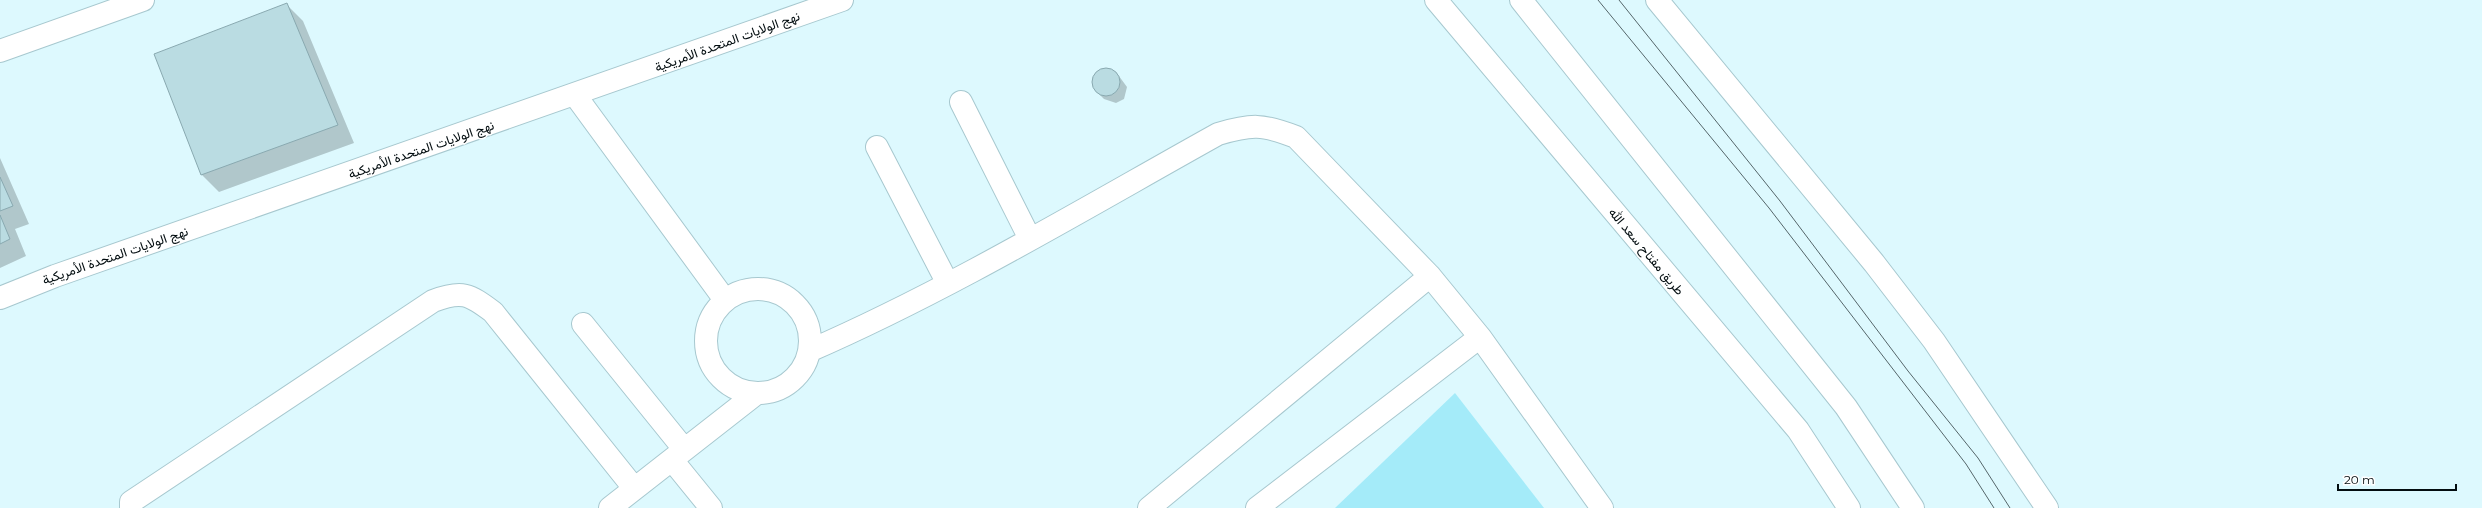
<svg xmlns="http://www.w3.org/2000/svg" width="2482" height="508" font-family="Montserrat,Vazirmatn,sans-serif">
  <style>
    .green { fill: #a4ebf9 }
    .shadow { fill: #0003 }
    .building { fill: #badce2; stroke: #89a9b0 }
    .lines { fill: none; stroke-linecap: round; stroke-linejoin: round }
    .minor-casing { stroke: #a7c8cf; stroke-width: 24 }
    .highway-casing { stroke: #a7c8cf; stroke-width: 24 }
    .minor { stroke: #fff; stroke-width: 22 }
    .highway { stroke: #fff; stroke-width: 22 }
    .tram { stroke: #55666a; stroke-width: 1 }
    .labels { text-anchor: middle; dominant-baseline: central; stroke-width: 3; stroke-linejoin: round; paint-order: stroke }
    .street-label { font-size: 13px; fill: #030d10; stroke: #fff }
  </style>
  <rect width="100%" height="100%" fill="#ddf9fe"/>
  <path class="green" d="M 1455,393 L 1544,508 L 1335,508 Z"/>
  <path class="shadow" d="M 286,4 L 303,21 L 354,143 L 219,192 L 202,175 Z
    M 1107,68 L 1116,72 L 1127,87 L 1124,99 L 1116,103 L 1104,99 L 1096,91 L 1092,83 L 1098,71 Z
    M 0,158 L 29,224 L 15,229 L 26,256 L 0,268 Z"/>
  <path class="building" d="M 287,3 L 338,125 L 201,175 L 154,54 Z
    M1092 82a14 14 0 1 1 28 0a14 14 0 1 1-28 0Z
    M 0,177 L 13,206 L 0,211 Z
    M 0,215 L 10,239 L 0,244 Z"/>
  <g class="lines">
    <defs>
      <path id="minor" d="M 1657,0 L 1874,263 L 1934,341 L 2047,508
        M 0,51 L 143,0
        M 575,95 L 725,300
        M 961,102 L 1030,239
        M 877,147 L 947,282
        M706 341a52 52 0 1 1 104 0a52 52 0 1 1-104 0Z
        M 0,298 L 55,276 L 842,0
        M 583,324 L 684,449
        M 809,351 C 949,290 1085,208 1218,134 C 1252,124 1262,124 1296,137 L 1430,276 L 1480,337 L 1602,508
        M 672,460 L 711,508
        M 131,508 L 131,502 L 433,301 C 462,290 469,294 493,312 L 634,488
        M 610,508 L 757,393
        M 1149,508 L 1430,276
        M 1257,508 L 1480,337"/>
      <path id="highway" d="M 1436,0 L 1798,430 L 1849,508
        M 1521,0 L 1846,407 L 1913,508"/>
    </defs>
    <use href="#minor" class="minor-casing"/>
    <use href="#highway" class="highway-casing"/>
    <use href="#minor" class="minor"/>
    <use href="#highway" class="highway"/>
    <path class="tram" d="M 1598,0 L 1769,208 L 1966,464 L 1994,508
      M 1619,0 L 1780,201 L 1908,371 L 1978,458 L 2010,508"/>
  </g>
  <g class="labels">
    <g class="street-label">
      <text transform="translate(727 41) rotate(-20)">نهج الولايات المتحدة الأمريكية</text>
      <text transform="translate(421 149) rotate(-19)">نهج الولايات المتحدة الأمريكية</text>
      <text transform="translate(1647 251) rotate(50)">طريق مفتاح سعد الله</text>
      <text transform="translate(115 255) rotate(-19)">نهج الولايات المتحدة الأمريكية</text>
    </g>
  </g>
  <path d="M2338 484v6h118v-6" fill="none" stroke="#030d10" stroke-width="2"/>
  <text x="2344" y="484" font-size="12" fill="#030d10" stroke="#ffffff" stroke-width="3" paint-order="stroke">20 m</text>
</svg>
